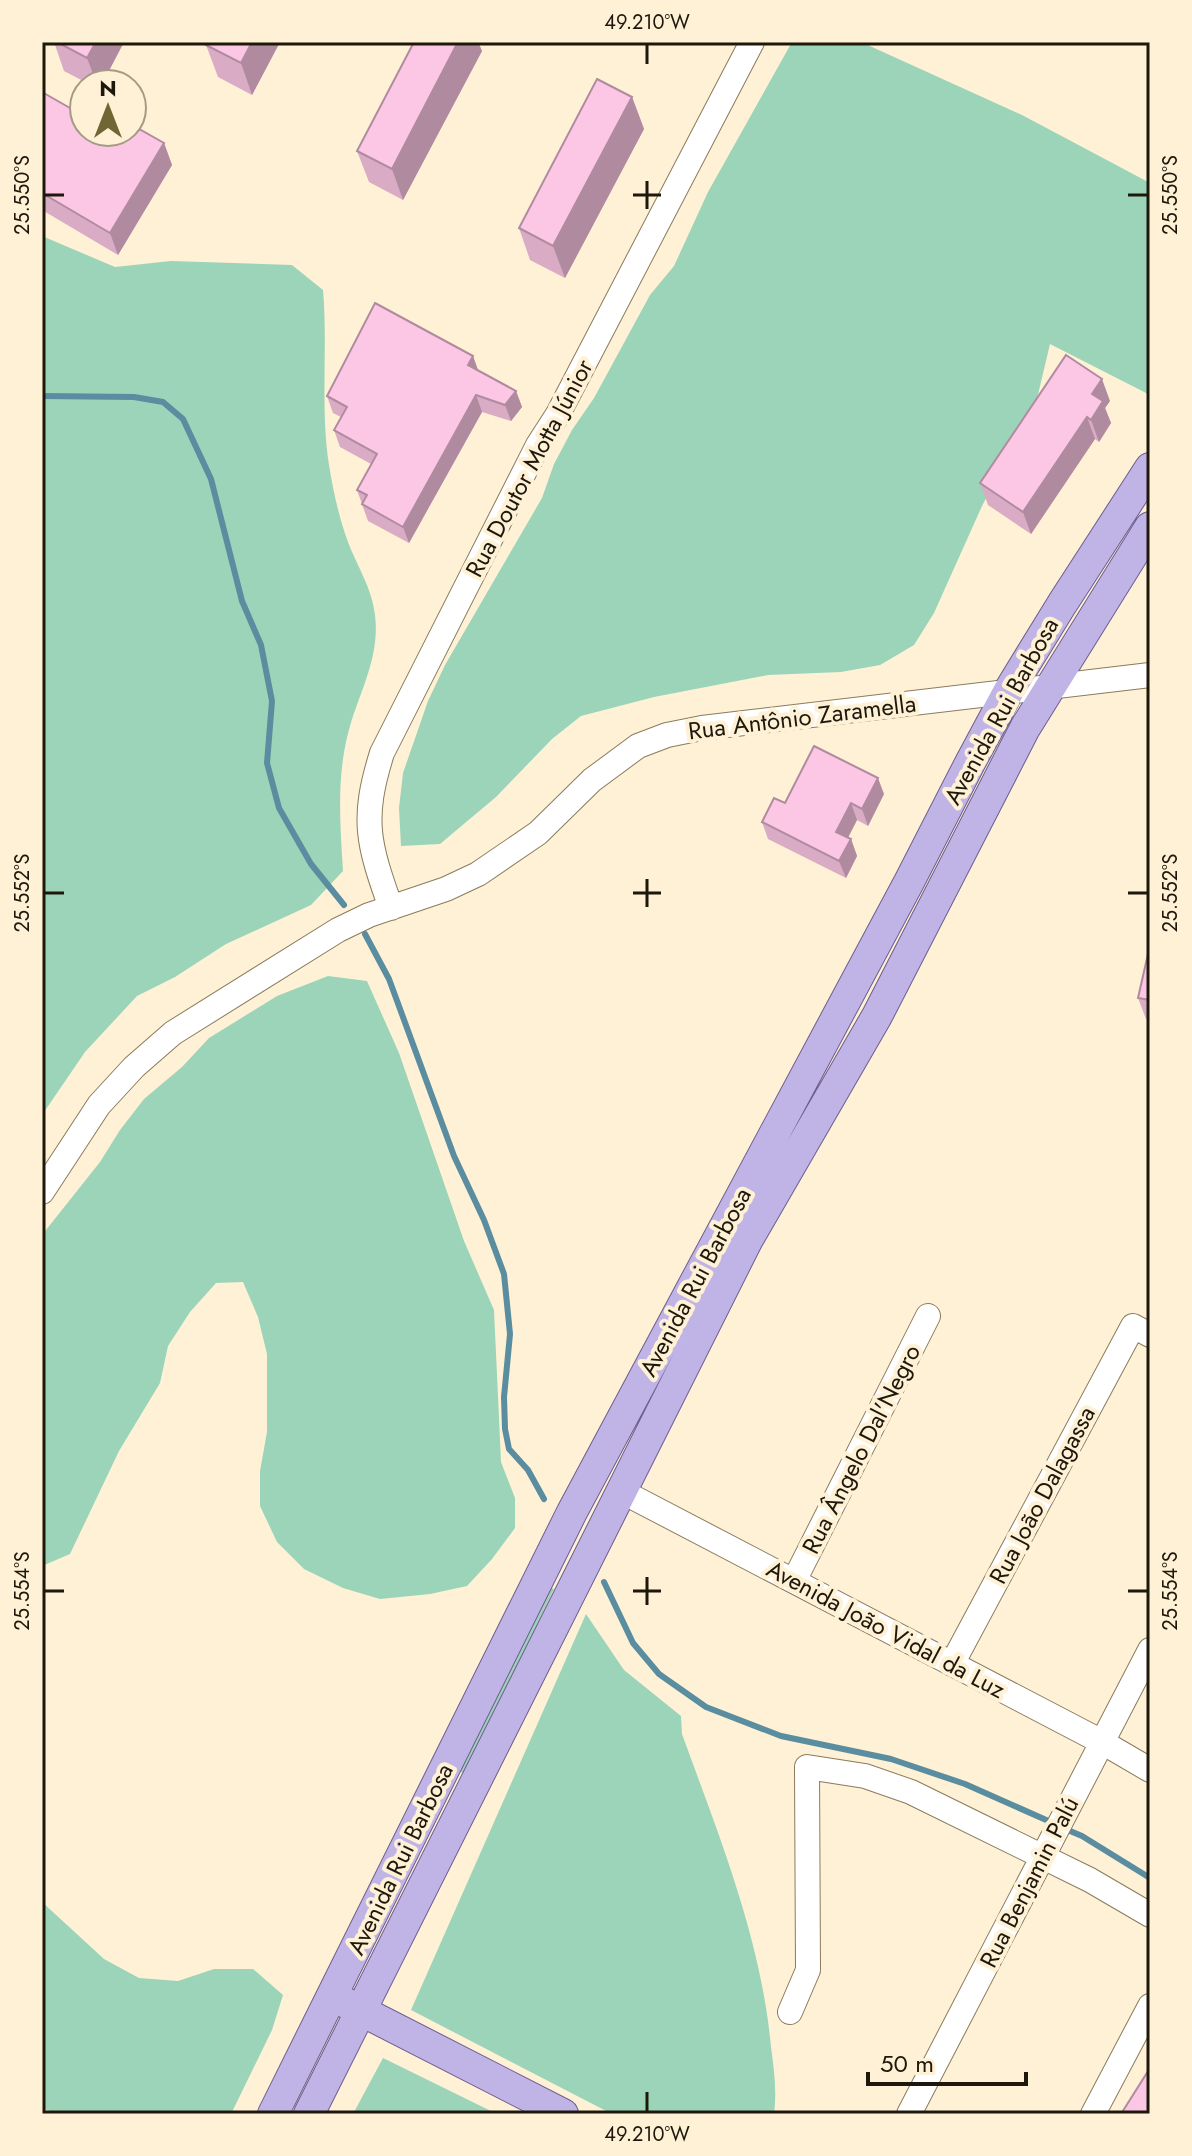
<svg xmlns="http://www.w3.org/2000/svg" width="1192" height="2156" font-family="Jost,sans-serif">
  <style>
    .green { fill: #9bd4b8 }
    .lines { fill: none; stroke-linecap: round; stroke-linejoin: round }
    .stream { stroke: #598d9f; stroke-width: 6 }
    .minor-casing { stroke: #8a7b5c; stroke-width: 26 }
    .major-casing { stroke: #6c5d8e; stroke-width: 32 }
    .minor { stroke: #fff; stroke-width: 24 }
    .major { stroke: #c0b4e6; stroke-width: 30 }
    .wall { fill: #d9abc5 }
    .shaded-wall { fill: #b08ba0 }
    .building { fill: #fcc7e5; stroke: #b08ba0; stroke-width: 2 }
    .ticks { fill: none; stroke: #1d180b; stroke-width: 3 }
    .labels { text-anchor: middle; dominant-baseline: central; stroke-width: 8; stroke-linejoin: round; paint-order: stroke }
    .street-label { font-size: 24px; fill: #1d180b; stroke: #fef1d6 }
    .neatline { fill: none; stroke: #1d180b; stroke-width: 3 }
    .ticks-label { font-size: 20px; text-anchor: middle; fill: #1d180b }
  </style>
  <rect width="100%" height="100%" fill="#fef1d6"/>
  <path class="green" d="M 792,42 L 861,42 L 1022,115 L 1150,183 L 1150,395 L 1050,344 L 1036,403 L 982,506 L 934,613 L 914,645 L 880,665 L 841,672 L 768,675 L 654,697 L 581,716 L 552,739 L 496,797 L 440,844 L 401,846 L 399,808 L 403,773 L 428,701 L 445,665 L 542,498 L 554,464 L 572,430 L 594,398 L 650,295 L 674,266 L 708,192 Z
    M 42,236 L 115,267 L 171,261 L 292,265 L 323,290 C 328,348 320,407 329,465 C 333,490 339,518 348,542 C 357,566 372,588 375,615 C 380,656 361,689 350,726 C 336,774 340,823 343,871 L 311,905 L 226,944 L 175,977 L 137,996 L 85,1052 L 42,1115 Z
    M 328,976 L 367,981 L 399,1053 L 464,1241 L 494,1310 L 501,1462 L 515,1498 L 515,1528 L 492,1559 L 467,1586 L 430,1594 L 380,1599 L 343,1588 L 304,1569 L 277,1542 L 260,1506 L 260,1471 L 267,1432 L 267,1354 L 258,1317 L 243,1282 L 216,1283 L 190,1312 L 168,1346 L 160,1383 L 119,1451 L 70,1554 L 42,1566 L 42,1235 L 100,1162 L 120,1130 L 144,1099 L 182,1067 L 209,1038 L 277,996 Z
    M 545,1586 L 554,1589 L 465,1774 L 452,1768 Z
    M 586,1614 L 624,1670 L 681,1716 L 682,1734 C 719,1836 761,1938 771,2047 C 774,2069 777,2091 774,2114 L 612,2114 L 411,2010 Z
    M 42,1902 L 104,1959 L 139,1978 L 178,1981 L 214,1969 L 253,1969 L 283,1995 L 272,2030 L 231,2114 L 65,2114 L 42,2109 Z
    M 383,2058 L 497,2114 L 353,2114 Z"/>
  <g class="lines">
    <path class="stream" d="M 42,396 L 134,397 L 163,402 L 183,419 L 211,479 L 242,601 L 261,645 L 272,701 L 267,763 L 279,808 L 311,864 L 344,905
      M 365,934 L 389,979 L 454,1156 L 484,1220 L 504,1274 L 510,1334 L 504,1397 L 505,1429 L 509,1449 L 528,1470 L 544,1499
      M 604,1582 L 633,1643 L 659,1674 L 706,1707 L 781,1736 L 891,1759 L 965,1784 L 1053,1823
      M 1063,1828 L 1082,1836 L 1150,1878"/>
    <defs>
      <path id="minor" d="M 391,908 C 368,843 361,820 382,753 L 538,445 L 558,414 L 752,42
        M 42,1192 L 99,1105 L 134,1067 L 173,1033 L 338,930 L 369,915 L 446,889 L 478,874 L 538,833 L 592,780 L 638,746 L 667,735 L 702,728 L 1150,675
        M 621,1491 L 1102,1742 L 1150,1770
        M 794,1581 L 928,1316
        M 952,1664 L 1133,1326 L 1150,1335
        M 790,2012 L 808,1970 L 807,1767 L 865,1776 L 911,1792 L 1090,1880 L 1150,1915
        M 909,2114 L 1150,1650
        M 1093,2114 L 1150,2006"/>
      <path id="major" d="M 344,2002 L 563,2114
        M 273,2114 L 572,1512 L 909,882 L 970,763 L 1008,692 L 1062,604 L 1150,468
        M 309,2114 L 747,1241 L 877,1016 L 1025,728 L 1150,527"/>
    </defs>
    <use href="#minor" class="minor-casing"/>
    <use href="#major" class="major-casing"/>
    <use href="#minor" class="minor"/>
    <use href="#major" class="major"/>
  </g>
  <path class="wall" d="M 54,42 L 124,42 L 102,84 L 89,84 L 64,71 Z
    M 280,42 L 252,95 L 218,77 L 206,45 Z
    M 414,42 L 478,42 L 482,51 L 403,200 L 369,182 L 357,151 Z
    M 42,92 L 70,108 L 164,143 L 172,165 L 118,255 L 42,210 Z
    M 632,97 L 644,129 L 565,278 L 530,260 L 519,228 Z
    M 473,356 L 478,370 L 516,391 L 522,407 L 511,421 L 482,412 L 409,543 L 368,521 L 357,490 L 371,464 L 340,447 L 334,430 L 341,417 L 333,413 L 327,396 Z
    M 1110,401 L 1105,408 L 1111,423 L 1099,442 L 1095,439 L 1031,534 L 988,505 L 980,483 Z
    M 884,794 L 868,826 L 857,820 L 848,838 L 851,839 L 857,856 L 846,878 L 768,839 L 762,822 L 785,803 Z
    M 1150,945 L 1150,1020 L 1146,1019 L 1138,998 Z"/>
  <path class="shaded-wall" d="M 96,42 L 124,42 L 102,84 L 97,84 L 87,58 Z
    M 252,42 L 280,42 L 252,95 L 241,63 Z
    M 458,42 L 478,42 L 482,51 L 403,200 L 392,169 Z
    M 632,97 L 644,129 L 565,278 L 553,246 Z
    M 164,143 L 172,165 L 118,255 L 110,233 Z
    M 473,356 L 479,373 L 468,365 Z
    M 1102,379 L 1110,401 L 1105,408 L 1111,423 L 1099,442 L 1091,420 L 1092,394 Z
    M 516,391 L 522,407 L 511,421 L 505,405 Z
    M 476,395 L 482,412 L 409,543 L 403,527 Z
    M 1087,417 L 1095,439 L 1031,534 L 1023,512 Z
    M 878,778 L 884,794 L 868,826 L 862,809 Z
    M 851,803 L 857,820 L 842,849 L 836,832 Z
    M 851,839 L 857,856 L 846,878 L 839,861 Z"/>
  <path class="building" d="M 57,42 L 96,42 L 87,58 Z
    M 208,42 L 252,42 L 241,63 L 206,45 Z
    M 414,42 L 458,42 L 392,169 L 357,151 Z
    M 597,79 L 632,97 L 553,246 L 519,228 Z
    M 42,92 L 70,108 L 79,93 L 84,97 L 84,132 L 132,132 L 132,125 L 164,143 L 110,233 L 42,193 Z
    M 375,303 L 473,356 L 468,365 L 516,391 L 505,405 L 476,395 L 403,527 L 362,504 L 367,495 L 357,490 L 377,454 L 334,430 L 347,407 L 327,396 Z
    M 1066,355 L 1102,379 L 1092,394 L 1103,401 L 1091,420 L 1087,417 L 1023,512 L 980,483 Z
    M 814,746 L 878,778 L 862,809 L 851,803 L 836,832 L 851,839 L 839,861 L 762,822 L 774,798 L 785,803 Z
    M 1150,945 L 1150,1000 L 1138,998 Z
    M 1150,2068 L 1150,2114 L 1121,2114 Z"/>
  <path class="ticks" d="M 647,44 L 647,64M 647,181 L 647,209M 44,195 L 64,195M 633,195 L 661,195M 1128,195 L 1148,195M 647,879 L 647,907M 44,893 L 64,893M 633,893 L 661,893M 1128,893 L 1148,893M 647,1577 L 647,1605M 44,1591 L 64,1591M 633,1591 L 661,1591M 1128,1591 L 1148,1591M 647,2092 L 647,2112"/>
  <g class="labels">
    <g class="street-label">
      <text transform="translate(529 468) rotate(-62)">Rua Doutor Motta Júnior</text>
      <text transform="translate(1001 711) rotate(-61)">Avenida Rui Barbosa</text>
      <text transform="translate(802 717) rotate(-7)">Rua Antônio Zaramella</text>
      <text transform="translate(695 1282) rotate(-62)">Avenida Rui Barbosa</text>
      <text transform="translate(861 1449) rotate(-63)">Rua Ângelo Dal'Negro</text>
      <text transform="translate(1042 1495) rotate(-62)">Rua João Dalagassa</text>
      <text transform="translate(886 1629) rotate(28)">Avenida João Vidal da Luz</text>
      <text transform="translate(400 1859) rotate(-64)">Avenida Rui Barbosa</text>
      <text transform="translate(1029 1882) rotate(-63)">Rua Benjamin Palú</text>
    </g>
  </g>
  <rect width="1192" height="2156" fill="none" stroke="#fef1d6" stroke-width="88"/>
  <g transform="translate(108 108)"><circle r="38" fill="#fef1d6" stroke="#a49a85" stroke-width="2"/>
  <path d="M0-6L14 30L0 20L-14 30Z" fill="#706633"/>
  <text y="-12" font-size="22" font-weight="bold" text-anchor="middle" fill="#1d180b">N</text>
  </g>
  <path d="M868 2072v12h158v-12" fill="none" stroke="#1d180b" stroke-width="4"/>
  <text x="880" y="2072" font-size="24" fill="#1d180b" stroke="#fef1d6" stroke-width="6" paint-order="stroke">50 m</text>
  <rect x="44" y="44" width="1104" height="2068" class="neatline"/>
  <g class="ticks-label">
    <text x="647" y="29">49.210°W</text>
    <text transform="translate(22 195) rotate(-90)" y="7">25.550°S</text>
    <text transform="translate(1170 195) rotate(-90)" y="7">25.550°S</text>
    <text transform="translate(22 893) rotate(-90)" y="7">25.552°S</text>
    <text transform="translate(1170 893) rotate(-90)" y="7">25.552°S</text>
    <text transform="translate(22 1591) rotate(-90)" y="7">25.554°S</text>
    <text transform="translate(1170 1591) rotate(-90)" y="7">25.554°S</text>
    <text x="647" y="2141">49.210°W</text>
  </g>
</svg>
